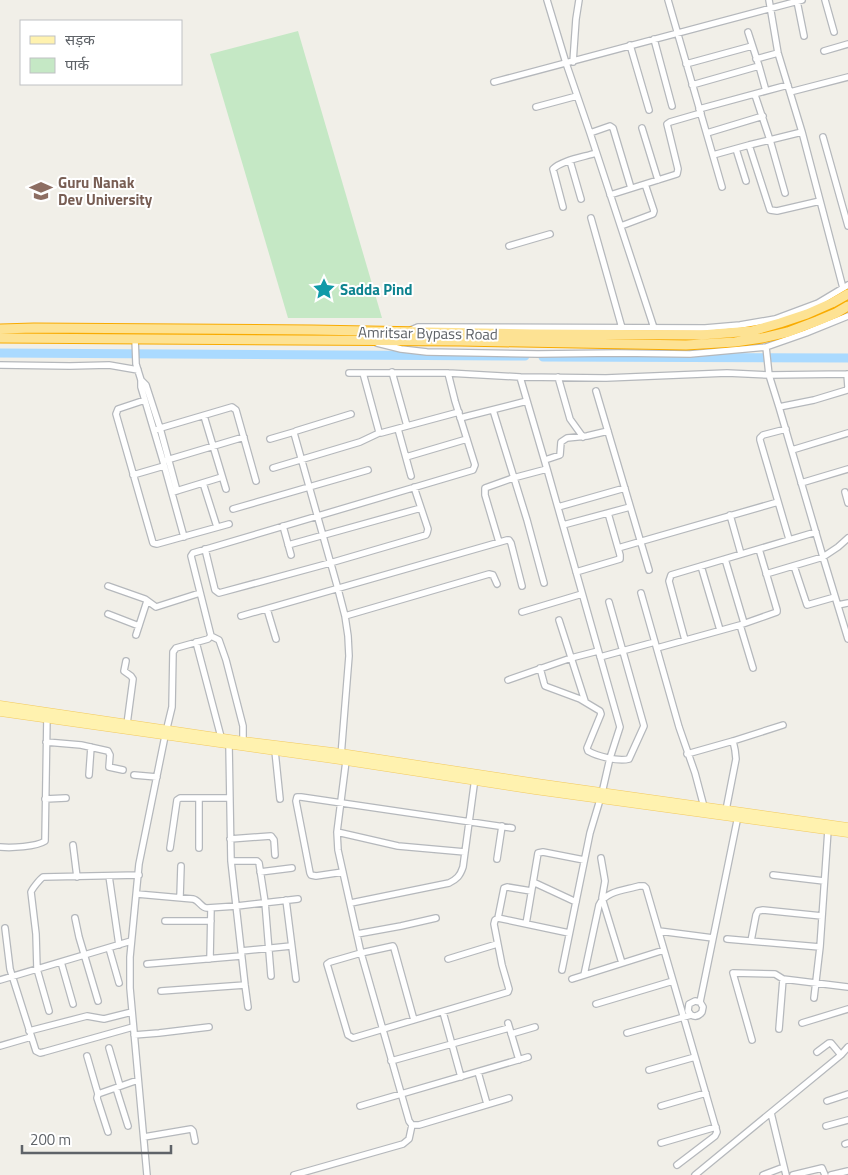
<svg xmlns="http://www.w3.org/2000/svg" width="848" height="1175" font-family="'Titillium Web','Noto Sans Devanagari',sans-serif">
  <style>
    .green { fill: #c5e8c5 }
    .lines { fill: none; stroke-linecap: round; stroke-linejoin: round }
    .river { stroke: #aadaff; stroke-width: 9 }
    .minor-casing { stroke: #b5b8bc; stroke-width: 8 }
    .major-casing { stroke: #f2c960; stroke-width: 9 }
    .highway-casing { stroke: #f9ab00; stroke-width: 11 }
    .minor { stroke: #fff; stroke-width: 5.5 }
    .major { stroke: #fff2af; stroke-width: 8 }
    .highway { stroke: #fde293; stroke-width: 9 }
    .labels { text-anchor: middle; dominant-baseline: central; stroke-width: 4; stroke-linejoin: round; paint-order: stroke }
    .education-label { font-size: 15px; font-weight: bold; fill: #785e54; stroke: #fff; text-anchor: start }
    .culture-label { font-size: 15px; font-weight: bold; fill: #0d838f; stroke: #fff; text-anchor: start }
    .street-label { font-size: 15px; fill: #5f6368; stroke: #fff }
  </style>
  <rect width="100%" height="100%" fill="#f1efe8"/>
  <path class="green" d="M 298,31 L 382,318 L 288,318 L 210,54 Z"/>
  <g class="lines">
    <path class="river" d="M 0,353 L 525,356
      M 543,357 L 848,358"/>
    <defs>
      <path id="minor" d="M 547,0 L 566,63 L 590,133 L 654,328
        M 668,0 L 722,187
        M 769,0 L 778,53 L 802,132 L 843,288
        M 825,0 L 834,32
        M 797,1 L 804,36
        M 654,39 L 672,106
        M 630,45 L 649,110
        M 824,51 L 848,44
        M 756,59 L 778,53
        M 573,62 L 576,19 L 579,0
        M 686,64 L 752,46
        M 759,66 L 766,91
        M 494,82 C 596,54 699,28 802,0
        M 692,85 L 759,66 L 748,32
        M 790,92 L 848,77
        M 755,95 L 770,140 L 785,193
        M 536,107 L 577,96
        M 699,109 L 788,85
        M 642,128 L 658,180
        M 590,133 L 610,126 L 613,128 L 631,188
        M 707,133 L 763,116
        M 823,137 L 848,226
        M 749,145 L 770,210 L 777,211 L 820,201
        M 736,149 L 746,181
        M 713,155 L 749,145 L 802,132
        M 570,161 L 581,199
        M 610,195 L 677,174 L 678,169 L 667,124 L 670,122 L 701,113
        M 563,207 L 553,169 C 562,160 584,157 596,153
        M 591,218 L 622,328
        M 621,226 L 653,214 L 654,211 L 645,184
        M 509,246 L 550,234
        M 411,330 L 418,327 L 705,328 L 740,325 L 775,319 L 818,303 L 848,285
        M 135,338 L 136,364 L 141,380 L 141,387 L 163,461 L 184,537
        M 377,343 L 401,349 L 427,352 L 538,354 L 618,353 L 690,354 L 766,347 L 806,333 L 848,316
        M 766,347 L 769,375 L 779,407 L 823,557 L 848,639
        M 0,365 L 70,366 L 109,365 L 138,370
        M 392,372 L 407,426
        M 349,373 L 448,373 L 520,377 L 606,378 L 727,373 L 769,375 L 848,374
        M 363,373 L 379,432 L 381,433 L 459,412
        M 520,377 L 547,469 L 620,727 L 610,758 L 602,793 L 590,833 L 562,970
        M 558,377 L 570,419 L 583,437
        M 141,380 L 146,385 L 160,428 L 177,491
        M 596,391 L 649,570
        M 145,400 L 118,409 L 116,414 L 153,543 L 157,544 L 229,524
        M 779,407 L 814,400 L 847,390 L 848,387 L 847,374
        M 493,410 L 527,520 L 544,583
        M 204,416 L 226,489
        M 460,418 L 527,401
        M 398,429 L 411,476
        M 786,429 L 763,435 L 760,438 L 760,440 L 789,539
        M 154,430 L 232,407 L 236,410 L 256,481
        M 270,439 L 294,432
        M 792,450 L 848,433
        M 406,457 L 467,439
        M 167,460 L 244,437
        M 545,460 L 560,455 L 561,442 L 567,438 L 587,436 L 608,431
        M 273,468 L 360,442 L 379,433
        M 133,475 L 164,466
        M 203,483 L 217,527
        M 801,483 L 848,469
        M 173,492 L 222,477
        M 845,492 L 848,503
        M 558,507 L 625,488
        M 233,509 L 368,470
        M 730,515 L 741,554
        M 563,525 L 630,507
        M 283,526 L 291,555
        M 499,542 L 485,495 L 485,488 L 513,478 L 547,469
        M 288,545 L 421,508
        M 618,548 L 778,502
        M 205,549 L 215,590 L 219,593 L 330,563 L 426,535 L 427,533 L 428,529 L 414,487
        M 725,559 L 744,623
        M 701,566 L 720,630
        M 794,566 L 807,605 L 835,597
        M 576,572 L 620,559 L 620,555 L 608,513
        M 766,574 L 823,557 L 838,547 L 848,538
        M 108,586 L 145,599 L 156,607 L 200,593
        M 641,593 L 679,727 L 695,773 L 704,807
        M 838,605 L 848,603
        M 267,609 L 276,639
        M 522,612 L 582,594
        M 108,614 L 139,626
        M 241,616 L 507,540 L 509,540 L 511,543 L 522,586
        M 345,616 L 489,574 L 493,575 L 497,584
        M 559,620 L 585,701
        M 740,625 L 753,668
        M 136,635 L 147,601
        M 211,636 L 219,640 L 226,660 L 243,726 L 243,745
        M 685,640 L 669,581 L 671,575 L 816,532
        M 196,642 L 221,737
        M 657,648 L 740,625 L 777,612 L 777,610 L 759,549
        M 600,657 L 655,642
        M 126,661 L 124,671 L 131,676 L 133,679 L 127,724
        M 540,668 L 544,683 L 545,686 L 580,699 L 600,711 L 601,714 L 587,748 L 588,751 C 597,756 618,762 629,759 L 644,726 L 609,602
        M 508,680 L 571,658 L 598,651
        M 46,742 L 81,745 L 108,751 L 110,755 L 109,767 L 123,770
        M 229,745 L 231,861 L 245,985 L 248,1007
        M 275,751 L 280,799
        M 687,754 L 733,741 L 783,725
        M 341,756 L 349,656 L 348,636 L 345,616 L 338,589 L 294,433 L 296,431 L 351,414
        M 346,761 L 337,832 L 338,850 L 361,953 L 409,1121 L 412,1125 L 419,1125 L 509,1098
        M 89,775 L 91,747
        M 134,775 L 157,777
        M 199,798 L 199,848
        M 45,799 L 66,798
        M 726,810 L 736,759 L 735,750 L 733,741
        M 337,832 L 398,846 L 465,852
        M 230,839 L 271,836 L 274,840 L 275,855
        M 73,845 L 77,877
        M 0,847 C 11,848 36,847 45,841 L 47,716
        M 170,848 L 177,800 L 180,798 L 230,798
        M 601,858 L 605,881 L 602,898 L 622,963
        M 497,859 L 502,826
        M 231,861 L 257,861 L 259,863 L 265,902 L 271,976
        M 260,872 L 292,868
        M 343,872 L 316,876 L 311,875 L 310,873 L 296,801 L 297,797 L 301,797 L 512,828
        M 773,875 L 824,881
        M 109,876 L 119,945
        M 533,882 L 576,902
        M 137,894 L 193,899 C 199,900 201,908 207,908 L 237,906 L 298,899
        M 180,897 L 181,866
        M 286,900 L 296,979
        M 351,903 L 449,883 C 457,879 460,876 463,867 L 475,778
        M 75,918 L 79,937 L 98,1001
        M 498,918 L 504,888 L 507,887 L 531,891
        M 165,921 L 211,921
        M 526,924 L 538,853 L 543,852 L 584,860
        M 5,928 L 10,969 L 36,1051 L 40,1053 L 44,1052 L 133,1027
        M 659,931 L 713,938
        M 357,934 L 401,926 L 436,918
        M 727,939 L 820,947
        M 751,941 L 756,915 L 758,911 L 763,910 L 822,916
        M 109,948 L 119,983
        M 241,951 L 291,946
        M 210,959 L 211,908
        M 448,959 L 497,944
        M 61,962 L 73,1004
        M 147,964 L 241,956
        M 584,975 L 599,905 C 605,891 626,890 639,886 L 644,886 L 646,888 L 717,1132 L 715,1136 L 677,1165
        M 572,979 L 664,950
        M 0,980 L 131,941
        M 161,991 L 245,985
        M 814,998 L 820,947 L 828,830
        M 596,1004 L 673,981
        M 49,1011 L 37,969 L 36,934 L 31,892 C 32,889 40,879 43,877 L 139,875
        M 443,1012 L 461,1077
        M 691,1015 L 688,1011 L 689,1004 L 695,1001 L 700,1002
        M 414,1020 L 394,948 L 393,946 L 361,953 L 330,962 L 327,964 L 348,1035 L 353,1038 L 508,992 L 509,989 L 502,965 L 494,924 L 495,920 L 498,918 L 569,933
        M 508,1023 L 519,1060
        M 802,1023 L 848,1009
        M 779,1029 L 783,979
        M 29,1031 L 87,1016 L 104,1019 L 132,1012
        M 627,1033 L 691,1015 C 695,1017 699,1016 702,1012 L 703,1007 L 700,1002 L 738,816
        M 511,1034 L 535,1027
        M 134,1035 L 159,1033 L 209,1027
        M 752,1040 L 733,973 L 775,974 L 783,979 L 848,987
        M 0,1046 L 31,1037
        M 109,1048 L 120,1086
        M 817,1052 L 829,1043 L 831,1043 L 841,1055
        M 87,1056 L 98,1094
        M 391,1061 L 509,1028
        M 649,1070 L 695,1057
        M 478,1072 L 487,1104
        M 116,1088 L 128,1126
        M 827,1101 L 848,1094
        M 360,1106 L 528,1057
        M 661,1106 L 706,1093
        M 771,1113 L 786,1175
        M 826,1126 L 848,1120
        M 108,1132 L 97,1098 L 98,1094 L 138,1080
        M 144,1137 L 191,1129 L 193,1131 L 195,1141
        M 661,1143 L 716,1127
        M 845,1144 L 848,1143
        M 147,1175 L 130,988 L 130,957 L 139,864 L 165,736 L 172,707 L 173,652 L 176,648 L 208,639 L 211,636 L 191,556 L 193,553 L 473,470 L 475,465 L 455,401 L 448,373
        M 294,1175 L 403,1144 L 409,1139 L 412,1125
        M 695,1175 L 841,1055 L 848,1047
        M 763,1175 L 784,1167
        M 793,1175 L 822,1168 L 825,1175
        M 831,1175 L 848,1171"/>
      <path id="major" d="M 0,705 L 243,741 L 341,753 L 537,783 L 848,827
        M 0,712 L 340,760 L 535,790 L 848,833"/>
      <path id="highway" d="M 0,329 L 34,328 L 312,330 L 532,334 L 701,335 L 752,331 L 780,323 L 807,314 L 832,303 L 848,294
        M 0,338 L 460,341 L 686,345 L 735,342 L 762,338 L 788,332 L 817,321 L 836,313 L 848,306"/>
    </defs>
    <use href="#minor" class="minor-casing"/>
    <use href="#major" class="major-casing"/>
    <use href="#highway" class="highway-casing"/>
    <use href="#minor" class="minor"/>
    <use href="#major" class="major"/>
    <use href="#highway" class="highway"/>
  </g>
  <defs>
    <symbol id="university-bare" viewBox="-9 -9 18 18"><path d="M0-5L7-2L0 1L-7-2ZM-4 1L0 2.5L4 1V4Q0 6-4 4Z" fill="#8d6e63" stroke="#fff" stroke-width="2.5" paint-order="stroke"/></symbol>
    <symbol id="sight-bare" viewBox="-9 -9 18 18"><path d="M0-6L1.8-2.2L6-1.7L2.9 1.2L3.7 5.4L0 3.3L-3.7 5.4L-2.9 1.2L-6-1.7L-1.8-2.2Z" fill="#0f9aa8" stroke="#fff" stroke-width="2.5" paint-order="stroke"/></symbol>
  </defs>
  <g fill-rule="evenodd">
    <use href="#university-bare" x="25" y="175" width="32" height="32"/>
    <use href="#sight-bare" x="308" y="273" width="32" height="32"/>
  </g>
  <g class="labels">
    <g class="education-label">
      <text x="58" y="182">Guru Nanak<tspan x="58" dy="17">Dev University</tspan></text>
    </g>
    <g class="culture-label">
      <text x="340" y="289">Sadda Pind</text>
    </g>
    <g class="street-label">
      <text transform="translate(428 333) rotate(1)">Amritsar Bypass Road</text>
    </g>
  </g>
  <rect x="20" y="20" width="162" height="65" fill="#ffffff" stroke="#bfc1c3"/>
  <rect x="30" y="36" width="25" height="8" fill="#fff2af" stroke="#bfc1c3"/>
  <text x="65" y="45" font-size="15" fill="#5f6368">सड़क</text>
  <rect x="30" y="58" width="25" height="15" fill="#c5e8c5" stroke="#bfc1c3"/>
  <text x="65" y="70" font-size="15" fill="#5f6368">पार्क</text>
  <path d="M22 1145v8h149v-8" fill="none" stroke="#5f6368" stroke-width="2.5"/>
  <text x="30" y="1145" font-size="15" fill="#5f6368" stroke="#ffffff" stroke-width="4" paint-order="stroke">200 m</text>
</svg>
